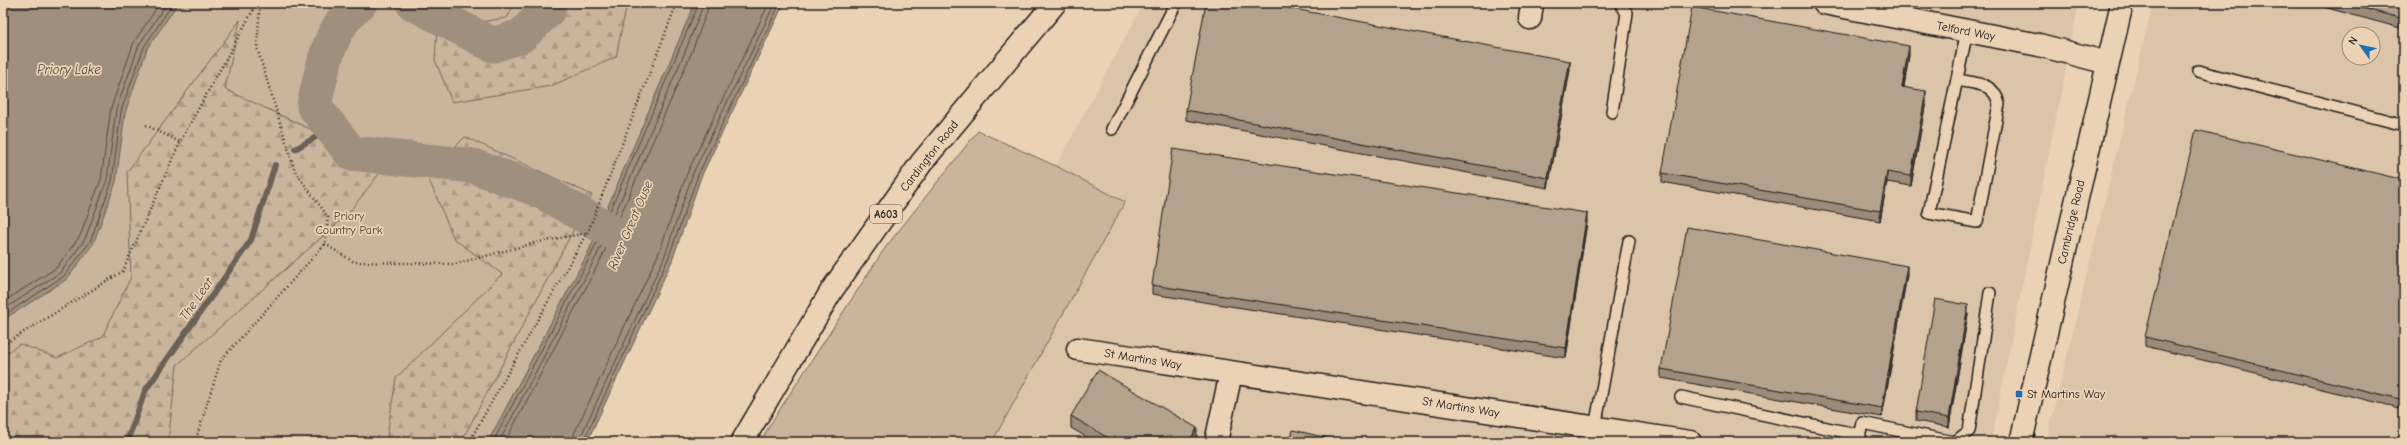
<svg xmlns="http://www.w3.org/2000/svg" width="2407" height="445" font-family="'Comic Neue',sans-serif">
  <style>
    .built { fill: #dcc4a8; fill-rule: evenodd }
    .green { fill: #cab49b; stroke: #73685c }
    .forest { fill: url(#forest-firs); stroke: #73685c }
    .water { fill: #a08f7c; stroke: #6b6156 }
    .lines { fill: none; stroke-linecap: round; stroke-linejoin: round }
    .shore { stroke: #514a42; stroke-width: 1 }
    .stream { stroke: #6b6156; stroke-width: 6 }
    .river { stroke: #a08f7c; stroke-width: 35 }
    .service-casing { stroke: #1c1c1c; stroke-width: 14 }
    .minor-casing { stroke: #1c1c1c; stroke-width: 25 }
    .tertiary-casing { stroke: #1c1c1c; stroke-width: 25 }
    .primary-casing { stroke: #1c1c1c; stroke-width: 25 }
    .path { stroke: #1c1c1c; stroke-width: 2.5; stroke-dasharray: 1 3; stroke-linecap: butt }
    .service { stroke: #ecd2b4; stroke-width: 11 }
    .minor { stroke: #ecd2b4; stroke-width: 22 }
    .tertiary { stroke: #ecd2b4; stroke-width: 22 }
    .primary { stroke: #ecd2b4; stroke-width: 22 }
    .wall { fill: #9c8b79; stroke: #1c1c1c }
    .shaded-wall { fill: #7f7163; stroke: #1c1c1c }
    .building { fill: #b5a28d; stroke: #1c1c1c }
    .poi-dot { fill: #1f6fb2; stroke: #ecd2b4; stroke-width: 1.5 }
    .labels { text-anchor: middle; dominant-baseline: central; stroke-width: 3.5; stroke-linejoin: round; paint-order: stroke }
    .shield { fill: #ecd2b4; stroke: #5a534a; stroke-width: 1 }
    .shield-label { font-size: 11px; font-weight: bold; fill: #1c1c1c }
    .street-label { font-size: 12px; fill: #1c1c1c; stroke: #ecd2b4 }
    .park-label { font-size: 12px; fill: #48423c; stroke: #ecd2b4 }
    .poi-label { font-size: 12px; fill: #1c1c1c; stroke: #ecd2b4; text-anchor: start }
    .water-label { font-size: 13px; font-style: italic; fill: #4a443e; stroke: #ecd2b4 }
  </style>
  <defs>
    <pattern id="forest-firs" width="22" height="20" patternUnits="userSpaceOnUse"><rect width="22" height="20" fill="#cab49b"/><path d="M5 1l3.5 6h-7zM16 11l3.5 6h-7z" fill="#ad9a85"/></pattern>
  </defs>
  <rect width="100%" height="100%" fill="#ecd2b4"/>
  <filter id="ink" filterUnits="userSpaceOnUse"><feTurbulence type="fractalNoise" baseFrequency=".025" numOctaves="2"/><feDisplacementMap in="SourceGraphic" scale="8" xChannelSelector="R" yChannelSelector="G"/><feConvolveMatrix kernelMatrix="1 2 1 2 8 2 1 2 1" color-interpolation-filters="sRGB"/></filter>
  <g filter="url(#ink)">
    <path class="built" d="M 1144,3 L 2079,3 L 1991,442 L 992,442 L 1125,203 L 1056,166 Z
      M 2153,3 L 2404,3 L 2404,442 L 2046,442 ZM 2349,34 L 2373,34 L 2373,58 L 2349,58 Z"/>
    <path class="green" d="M 3,3 L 695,3 L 589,251 L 488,442 L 3,442 Z
      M 978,131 L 1056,166 L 1125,202 L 992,442 L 761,442 L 769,426 L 885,248 Z"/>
    <path class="forest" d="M 515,3 L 627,3 L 616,57 L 551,86 L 452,102 L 435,60 L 437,28 L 507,18 Z
      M 240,20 L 225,89 L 386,165 L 347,215 L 177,365 L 168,442 L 3,442 L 3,355 L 20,344 L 57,358 L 102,337 L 131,277 L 127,172 Z
      M 465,137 L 592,195 L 461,442 L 386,442 L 396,378 L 502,274 L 454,239 L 427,175 Z"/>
    <path class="water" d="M 3,3 L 181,3 L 176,6 L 147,49 L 125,113 L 116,182 L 93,244 L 67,279 L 3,320 Z
      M 695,3 L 784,3 L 701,177 L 672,261 L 587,442 L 488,442 L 589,251 Z"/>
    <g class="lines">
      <path class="shore" d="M 3,302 L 56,268 L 80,236 L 101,179 L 111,108 L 134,42 L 160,3
        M 3,310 L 61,272 L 85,239 L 107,180 L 116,110 L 139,45 L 167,3
        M 3,316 L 64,276 L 90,242 L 112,181 L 121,111 L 144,47 L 173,3
        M 493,442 L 592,253 L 699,3
        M 499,442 L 597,255 L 685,52 L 704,3
        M 505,442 L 602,257 L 691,54 L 710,3
        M 572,442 L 574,434 L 658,255 L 688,171 L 769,3
        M 578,442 L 664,258 L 693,173 L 775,3
        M 583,442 L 668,259 L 698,175 L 780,3"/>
      <path class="stream" d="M 295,149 L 332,128
        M 127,442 L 145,391 L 251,240 L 275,165"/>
      <path class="river" d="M 360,3 C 329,26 322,70 314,106 L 351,153 L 473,166 L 539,190 L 625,239
        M 413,3 L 493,45 L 521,36 L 548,10 L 549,3"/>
      <defs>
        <path id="service" d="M 1900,18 L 1903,3
          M 2198,71 L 2404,125
          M 1957,80 C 1976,84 1994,82 1999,104 L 1977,222 L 1929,213 L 1967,31
          M 1612,112 L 1627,13 L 1620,3
          M 1112,129 L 1176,3
          M 1681,397 L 1860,435
          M 1595,428 L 1629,241
          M 1858,441 L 1862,423 L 1954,442
          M 1955,442 L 1969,431 L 1990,293"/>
        <path id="minor" d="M 1824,3 L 2039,45 L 2108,63
          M 1530,18 L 1532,3
          M 1078,349 L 1690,442
          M 1216,442 L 1231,373"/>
        <path id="tertiary" d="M 2021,442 L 2122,3"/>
        <path id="primary" d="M 742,442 L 832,290 L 922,162 L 1055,3"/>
      </defs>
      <use href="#service" class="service-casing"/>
      <use href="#minor" class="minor-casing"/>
      <use href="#tertiary" class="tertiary-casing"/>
      <use href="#primary" class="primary-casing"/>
      <path class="path" d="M 146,125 L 180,142 L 257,3
        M 325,244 L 354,262 L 455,264 L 539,242 L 587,233
        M 3,345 L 123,271 L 180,142
        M 195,442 L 221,360 L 325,244 L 328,217 L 295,171 L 257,48 L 260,3
        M 469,442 L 589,229 L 677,3"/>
      <use href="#service" class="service"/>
      <use href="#minor" class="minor"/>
      <use href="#tertiary" class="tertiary"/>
      <use href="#primary" class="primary"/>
    </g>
    <path class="wall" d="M 2309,3 L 2404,3 L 2404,29 Z
      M 1909,55 L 1904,87 L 1926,101 L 1911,186 L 1887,182 L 1880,221 L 1662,182 L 1662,173 Z
      M 1570,70 L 1548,188 L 1186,120 L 1186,110 Z
      M 2404,180 L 2404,409 L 2145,346 L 2145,337 Z
      M 1587,222 L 1566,358 L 1152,294 L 1152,285 Z
      M 1907,275 L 1882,417 L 1661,378 L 1661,369 Z
      M 1968,314 L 1949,427 L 1916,421 L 1916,412 Z
      M 1071,416 L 1197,439 L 1196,442 L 1095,442 L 1071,428 Z"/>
    <path class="shaded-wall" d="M 1909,46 L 1909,55 L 1902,96 L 1902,87 Z
      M 1570,61 L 1570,70 L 1548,188 L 1548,178 Z
      M 1926,91 L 1926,101 L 1911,186 L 1911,176 Z
      M 1887,172 L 1887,182 L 1880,221 L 1880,211 Z
      M 1587,213 L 1587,222 L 1566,358 L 1566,348 Z
      M 1907,266 L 1907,275 L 1882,417 L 1882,408 Z
      M 1968,305 L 1968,314 L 1949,427 L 1949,418 Z
      M 1197,428 L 1197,439 L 1196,442 L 1189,442 Z"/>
    <path class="building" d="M 1206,3 L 1262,3 L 1570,61 L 1548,178 L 1186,110 Z
      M 2343,3 L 2404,3 L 2404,19 Z
      M 1692,7 L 1909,46 L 1902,87 L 1926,91 L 1911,176 L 1887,172 L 1880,211 L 1662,173 Z
      M 2196,130 L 2404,180 L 2404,400 L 2145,337 Z
      M 1173,149 L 1587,213 L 1566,348 L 1152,285 Z
      M 1687,227 L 1907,266 L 1882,408 L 1661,369 Z
      M 1935,299 L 1968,305 L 1949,418 L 1916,412 Z
      M 1098,370 L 1197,428 L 1189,442 L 1115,442 L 1071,416 Z
      M 1293,430 L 1345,442 L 1290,442 Z"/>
  </g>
  <rect class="poi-dot" x="2015" y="390" width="8" height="8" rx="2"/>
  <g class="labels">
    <rect class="shield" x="870" y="205" width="32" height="18" rx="3"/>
    <g class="shield-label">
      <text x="886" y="214">A603</text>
    </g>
    <g class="street-label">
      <text transform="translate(1966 31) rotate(11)">Telford Way</text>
      <text transform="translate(929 156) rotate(-52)">Cardington Road</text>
      <text transform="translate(2071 222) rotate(-77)">Cambridge Road</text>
      <text transform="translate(1143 359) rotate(9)">St Martins Way</text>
      <text transform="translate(1461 407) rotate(9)">St Martins Way</text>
    </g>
    <g class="park-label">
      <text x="349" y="216">Priory<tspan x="349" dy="14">Country Park</tspan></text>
    </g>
    <g class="poi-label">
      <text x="2027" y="394">St Martins Way</text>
    </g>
    <g class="water-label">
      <text x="69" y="69">Priory Lake</text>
      <text transform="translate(630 225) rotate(-67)">River Great Ouse</text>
      <text transform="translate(196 299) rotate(-55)">The Leat</text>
    </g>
  </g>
  <rect width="2407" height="445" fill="none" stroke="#ecd2b4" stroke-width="16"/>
  <rect x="8" y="8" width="2391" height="429" fill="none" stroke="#1c1c1c" stroke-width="1.5" filter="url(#ink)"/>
  <g transform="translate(2361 46) rotate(303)"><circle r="19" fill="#ecd2b4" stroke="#998977"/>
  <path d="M0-3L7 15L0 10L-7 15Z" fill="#1f6fb2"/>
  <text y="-6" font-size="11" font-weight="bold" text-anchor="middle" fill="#1c1c1c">N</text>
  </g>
</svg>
